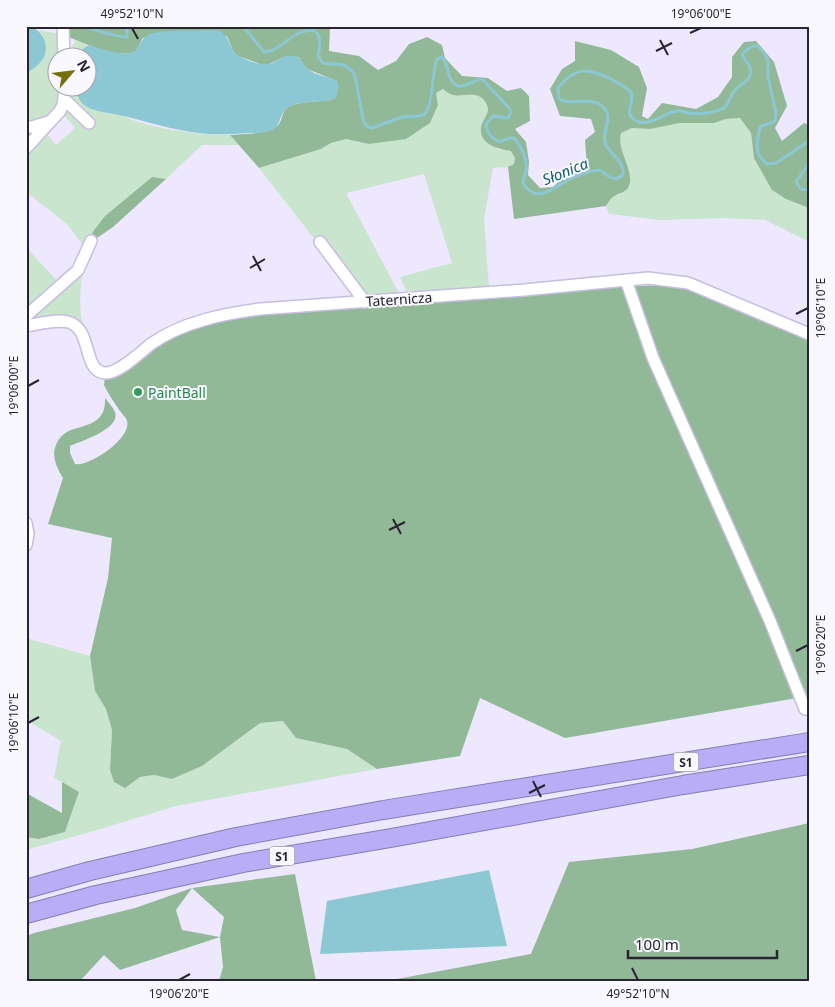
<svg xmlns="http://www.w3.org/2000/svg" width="835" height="1007" font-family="'Noto Sans',sans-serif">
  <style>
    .green { fill: #cae5cd }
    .forest { fill: #92b997; fill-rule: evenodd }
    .water { fill: #8cc7d4 }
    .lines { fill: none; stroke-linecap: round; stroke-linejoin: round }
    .stream { stroke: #8cc7d4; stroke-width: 3 }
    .minor-casing { stroke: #c6bde0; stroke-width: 14 }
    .highway-casing { stroke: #867db2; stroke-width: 20 }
    .minor { stroke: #fff; stroke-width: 11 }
    .highway { stroke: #b9adf8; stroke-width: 18 }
    .ticks { fill: none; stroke: #282431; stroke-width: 2 }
    .leisure-dot { fill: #2e9e5b; stroke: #faf8ff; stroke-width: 2 }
    .labels { text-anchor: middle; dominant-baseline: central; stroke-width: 4; stroke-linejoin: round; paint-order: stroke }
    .shield { fill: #faf8ff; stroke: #67646f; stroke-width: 1 }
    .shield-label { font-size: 12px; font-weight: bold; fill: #282431 }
    .street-label { font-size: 14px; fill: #282431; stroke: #faf8ff }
    .leisure-label { font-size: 14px; fill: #27864d; stroke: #faf8ff; text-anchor: start }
    .water-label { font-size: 15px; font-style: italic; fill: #0e606e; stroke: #faf8ff }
    .neatline { fill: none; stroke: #282431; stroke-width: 2 }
    .ticks-label { font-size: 12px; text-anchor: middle; fill: #282431 }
  </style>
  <rect width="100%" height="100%" fill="#ede8fe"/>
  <path class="green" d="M 38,30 L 60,34 L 61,57 L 58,58 L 58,88 L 61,88 L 60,104 L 47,119 L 26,122 L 26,73 L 42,61 L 44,37 Z
    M 76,40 L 89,45 C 84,48 79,51 78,57 L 70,58 L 71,48 Z
    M 68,88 L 77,88 L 77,92 C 92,99 106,108 121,115 C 153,130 196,134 230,135 L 239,145 L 202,145 L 166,179 L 152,177 L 105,216 L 84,247 L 67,224 L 26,192 L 26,152 L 46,133 L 56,145 L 75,128 L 64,115 C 73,101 69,102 68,88 Z
    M 443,89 L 470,95 L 479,95 L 483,99 L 487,106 L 488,115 L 481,126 L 497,149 L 511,151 L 515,158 L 514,164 L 508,167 L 493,168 L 484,219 L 489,287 L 409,296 L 400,277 L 452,263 L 424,174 L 346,193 L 401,297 L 366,299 L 316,241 L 259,168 L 321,149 L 331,143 L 346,139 L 370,144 L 436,93 Z
    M 740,118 L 751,133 L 754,158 L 786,199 L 809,208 L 809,236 L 807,241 L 765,220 L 723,218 L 661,220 L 609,214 L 606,206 L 611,198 L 623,192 L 623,156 L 619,140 L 621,133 L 632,128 L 650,129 L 680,123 L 714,123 L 726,119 Z
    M 26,247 L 58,282 L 26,310 Z
    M 82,274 C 80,295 78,313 85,333 L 79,325 L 32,322 L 31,317 Z
    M 26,638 L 90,656 L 95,691 L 106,709 L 112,730 L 110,770 L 140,777 L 154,775 L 172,779 L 202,766 L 260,723 L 283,721 L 296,738 L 347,749 L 377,769 L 176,806 L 97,830 L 26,850 L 26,837 L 39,839 L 65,832 L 79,792 L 54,778 L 61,741 L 26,720 Z"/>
  <path class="forest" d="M 67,26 L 330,26 L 329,51 L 359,56 L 378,70 L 396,61 L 409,44 L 427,37 L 442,45 L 445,58 L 462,76 L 488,78 L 507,91 L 521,88 L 529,96 L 530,121 L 515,129 L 526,142 L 529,162 L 528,175 L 540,188 L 553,187 L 569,172 L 587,168 L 585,140 L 595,132 L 591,119 L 560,116 L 550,89 L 562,69 L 575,61 L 575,41 L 611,50 L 639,67 L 647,88 L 642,116 L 648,119 L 662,103 L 696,109 L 718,97 L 732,77 L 732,57 L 744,42 L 756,41 L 774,62 L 787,106 L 775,128 L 782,141 L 804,123 L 809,125 L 809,208 L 786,199 L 772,190 L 754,158 L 751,133 L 740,118 L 726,119 L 714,123 L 680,123 L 650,129 L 632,128 L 621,133 C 616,150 635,171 629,186 C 626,193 618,193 613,197 C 610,199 608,203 606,206 L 514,219 L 508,167 L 514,164 L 515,158 L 511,151 C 498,149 479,145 481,127 C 483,117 494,112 483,99 C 476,91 462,97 453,95 C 449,94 446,91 443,89 L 436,93 L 438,105 L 430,123 L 406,139 L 369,144 L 346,139 L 331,143 L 321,149 L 259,168 L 230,135 C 242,134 272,134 279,124 C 283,118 282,111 288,107 C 298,101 320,102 331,100 L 337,81 L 307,69 L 298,57 L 286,56 L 269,64 L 263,65 L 238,56 L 233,51 L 227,36 L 143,38 L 136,51 C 119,60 85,43 68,37 Z
    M 152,177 L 166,179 L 113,227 L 97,238 L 92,233 L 105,216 Z
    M 688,284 L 809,335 L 809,696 L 565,738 L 480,698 L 460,756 L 377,769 L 347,749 L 296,738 L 283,721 L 260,723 L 202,766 L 172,779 L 154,775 L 140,777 L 125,788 L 114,782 L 110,770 L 112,730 L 106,709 L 95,691 L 90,656 L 108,578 L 112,538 L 48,524 L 63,478 C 57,468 51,456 56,445 C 65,422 91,432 102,414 C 105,409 105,403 105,398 C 108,402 113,407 115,412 C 121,429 81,441 70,446 L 70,453 L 75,464 C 89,467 132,438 127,421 C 126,417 120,412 118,408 C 113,401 108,393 104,385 L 105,377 L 156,344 L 225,316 L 524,291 Z
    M 62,782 L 79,792 L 65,832 L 39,839 L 26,837 L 26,793 L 62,813 Z
    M 809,823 L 809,981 L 386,981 L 531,954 L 569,862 L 692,849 Z
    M 295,874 L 316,981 L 219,981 L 223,967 L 220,937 L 120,970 L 104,955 L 80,981 L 26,981 L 26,936 L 34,933 L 135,908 L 192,888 ZM 192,888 L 224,917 L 220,937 L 182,930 L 176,910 Z"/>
  <path class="water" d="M 26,26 C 42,27 52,47 42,60 C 39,65 32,70 26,73 Z
    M 217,30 C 232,35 227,49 239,56 C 245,60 261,66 269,64 C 277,62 285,53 294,56 C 301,57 303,65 308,69 C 316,76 328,76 337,81 L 339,87 L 336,98 L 331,100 C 321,102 295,101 287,108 C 278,115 282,128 269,131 C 262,133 254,133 247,133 C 199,138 169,128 124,116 C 106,111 76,113 77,88 L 88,88 L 88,58 L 78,57 C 79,51 84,48 89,45 C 100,48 130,60 137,49 C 141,43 143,37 150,34 C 166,29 199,31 217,30 Z
    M 489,870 L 507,946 L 320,954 L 327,901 Z"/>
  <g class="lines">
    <path class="stream" d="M 82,26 C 97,30 111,36 127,37 L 127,26
      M 243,26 L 264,52 C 283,51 290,30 314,30 C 322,38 320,45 318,56 L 323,63 C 338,66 346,60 355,76 L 363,119 C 365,125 366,127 372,128 L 402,117 L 419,116 L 425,114 C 434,100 431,76 437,59 L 442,57 C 449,63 447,87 461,86 C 467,86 474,81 480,79 L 484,81 L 510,109 L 511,113 L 508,118 L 493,116 L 486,124 C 487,134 491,137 499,142 L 510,138 L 514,138 C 521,145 528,161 526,171 C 525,176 523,178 523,183 C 536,205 553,188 568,180 C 578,175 589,171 599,170 C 608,174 612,184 623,175 C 625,162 611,155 606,145 C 600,133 614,119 604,108 C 590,94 574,107 559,99 L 558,88 C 575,66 588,68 611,79 C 617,83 625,86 630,91 C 637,100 621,115 637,121 C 651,127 665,112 677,111 C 680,110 685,112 688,113 C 694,114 701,114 707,113 C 713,112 721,111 725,107 C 729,102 731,95 735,90 C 740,84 752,80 751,71 C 750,65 744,59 742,54 L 752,46 L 758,46 L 764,53 L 768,60 L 768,77 L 776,113 L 775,121 C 770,124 765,124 760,127 C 757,143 753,153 767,164 L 776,163 L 809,141
      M 809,163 L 796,182 L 801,189 L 809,190"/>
    <defs>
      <path id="minor" d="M 63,26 L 64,58
        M 64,99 L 89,123
        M 26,127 L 32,127 L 51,121
        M 26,148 L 60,111 L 63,105 L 65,88
        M 320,242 L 365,302
        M 626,280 L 653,358 L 770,621 L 805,709 L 809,709
        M 26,316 L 78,270 L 91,241
        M 26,326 C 39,324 55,319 68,322 C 93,328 82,373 106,373 C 119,373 141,352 151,344 C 182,322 223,314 260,309 L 524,290 L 648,278 L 688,283 L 809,334
        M 26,523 L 28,534 L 26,545"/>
      <path id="highway" d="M 26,889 L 90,871 L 236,837 L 383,810 L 809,742
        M 26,914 L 96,895 L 243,863 L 391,838 L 683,785 L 809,765"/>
    </defs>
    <use href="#minor" class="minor-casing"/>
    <use href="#highway" class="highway-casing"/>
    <use href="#minor" class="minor"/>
    <use href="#highway" class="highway"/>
  </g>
  <path class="ticks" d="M 132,28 L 138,39M 690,33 L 701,28M 660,40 L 668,55M 656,51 L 672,43M 253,256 L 261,271M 250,268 L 265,259M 796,314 L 808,308M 28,386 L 39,380M 393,519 L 401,534M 389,530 L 405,522M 796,651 L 808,645M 28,723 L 39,717M 533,781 L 541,797M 529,793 L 545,785M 632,968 L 638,980M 179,980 L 190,974"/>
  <circle class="leisure-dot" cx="138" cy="392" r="5"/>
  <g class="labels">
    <g class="shield">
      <rect x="673.5" y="752.5" width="25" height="19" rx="4"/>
      <rect x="269.5" y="846.5" width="25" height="19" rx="4"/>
    </g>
    <g class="shield-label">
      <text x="686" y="762">S1</text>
      <text x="282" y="856">S1</text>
    </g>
    <g class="street-label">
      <text transform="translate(399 299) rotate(-4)">Taternicza</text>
    </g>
    <g class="leisure-label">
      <text x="148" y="392">PaintBall</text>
    </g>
    <g class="water-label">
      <text transform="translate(565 171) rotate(-22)">Słonica</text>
    </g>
  </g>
  <rect width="835" height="1007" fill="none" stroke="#faf8ff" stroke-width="55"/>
  <g transform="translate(72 72) rotate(62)"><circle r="24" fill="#faf8ff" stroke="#a6a3ad"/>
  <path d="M0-4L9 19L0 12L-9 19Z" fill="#756e0d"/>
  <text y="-8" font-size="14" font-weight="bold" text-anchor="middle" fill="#282431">N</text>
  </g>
  <path d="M628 950v8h149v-8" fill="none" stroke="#282431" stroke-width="2.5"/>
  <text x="635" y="950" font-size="15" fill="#282431" stroke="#faf8ff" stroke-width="4" paint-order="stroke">100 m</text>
  <rect x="28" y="28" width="780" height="952" class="neatline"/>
  <g class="ticks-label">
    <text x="132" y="18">49°52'10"N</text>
    <text x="701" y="18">19°06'00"E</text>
    <text transform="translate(821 308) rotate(-90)" y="4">19°06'10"E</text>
    <text transform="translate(14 386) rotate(-90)" y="4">19°06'00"E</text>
    <text transform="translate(821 645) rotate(-90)" y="4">19°06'20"E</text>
    <text transform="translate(14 723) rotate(-90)" y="4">19°06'10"E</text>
    <text x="179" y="998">19°06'20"E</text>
    <text x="638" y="998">49°52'10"N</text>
  </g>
</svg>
